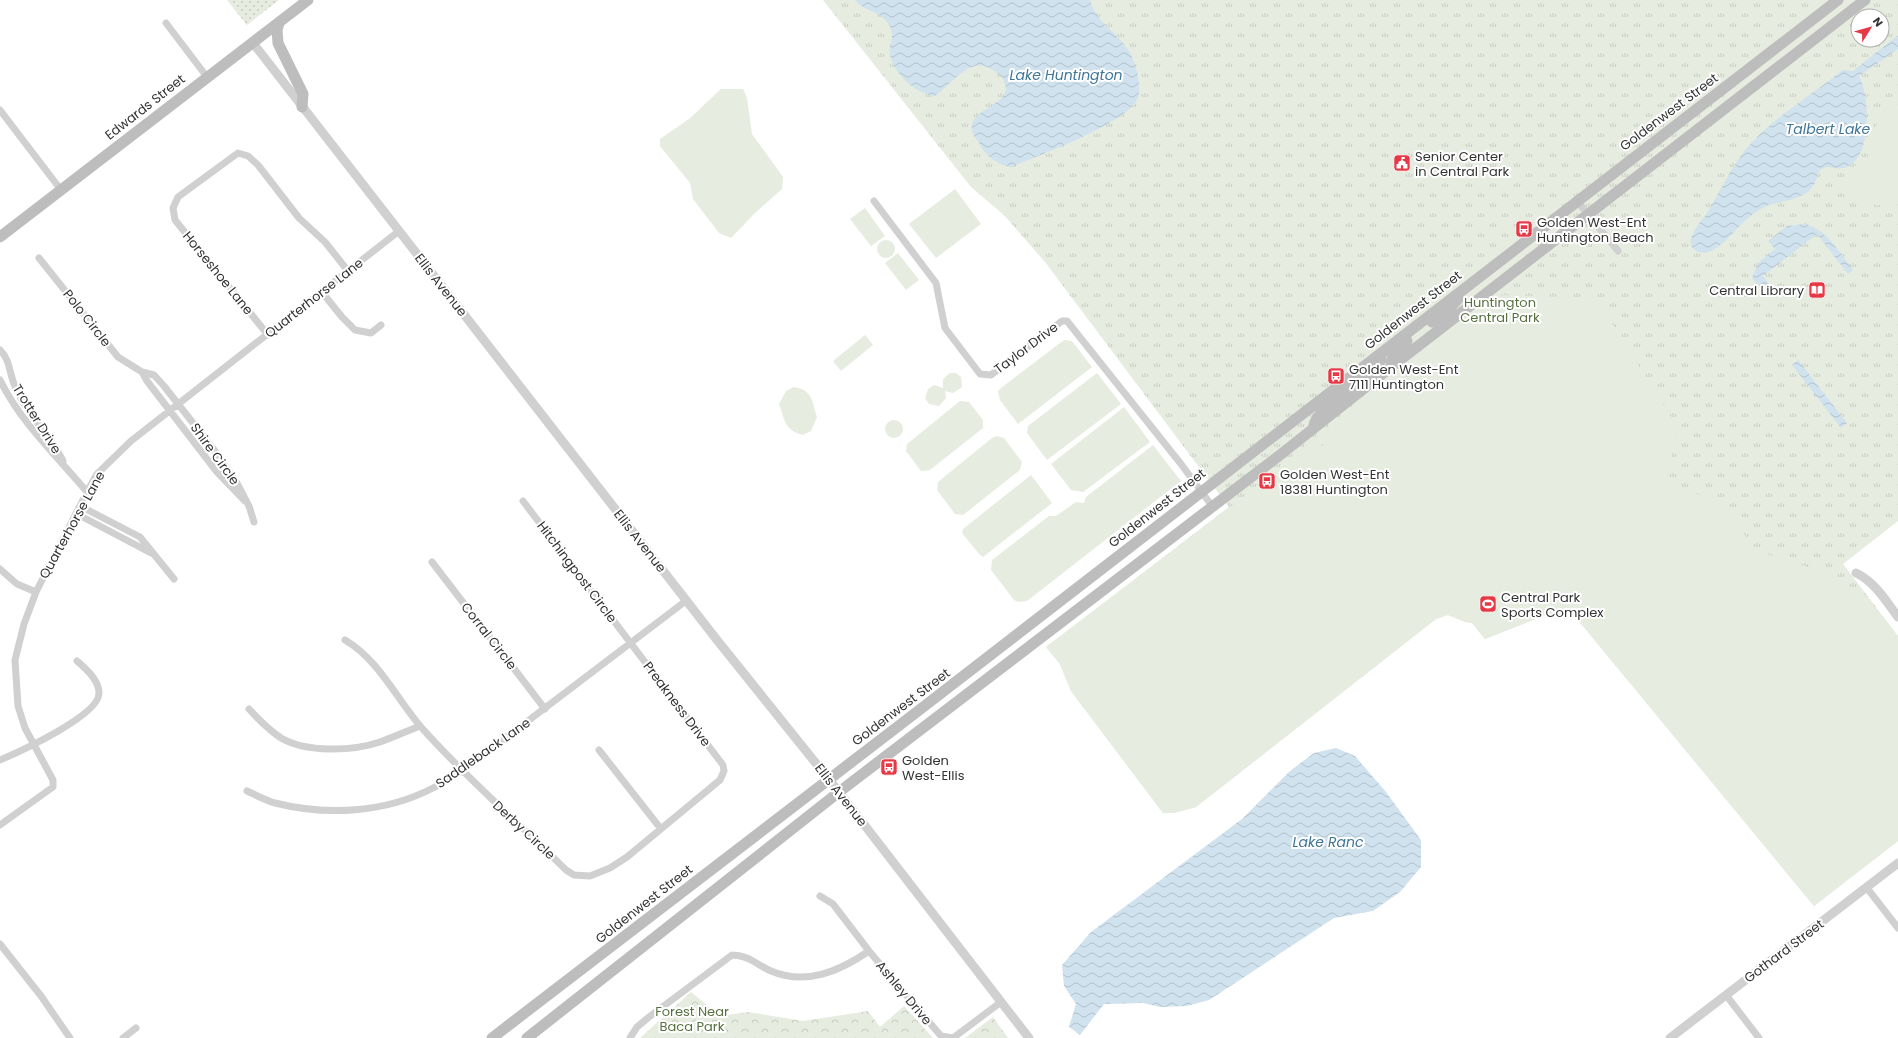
<svg xmlns="http://www.w3.org/2000/svg" width="1898" height="1038" font-family="Poppins,sans-serif">
  <style>
    .grass { fill: url(#grass-dots) }
    .forest { fill: url(#forest-crowns) }
    .park { fill: url(#park-tufts); fill-rule: evenodd }
    .garden { fill: #e6ecdf }
    .water { fill: url(#water-waves) }
    .lines { fill: none; stroke-linecap: round; stroke-linejoin: round }
    .minor { stroke: #d0d0d0; stroke-width: 7 }
    .tertiary { stroke: #d0d0d0; stroke-width: 9 }
    .secondary { stroke: #bdbdbd; stroke-width: 11 }
    .labels { text-anchor: middle; dominant-baseline: central; stroke-width: 4; stroke-linejoin: round; paint-order: stroke }
    .street-label { font-size: 13px; fill: #333; stroke: #fff }
    .poi-label { font-size: 13px; fill: #333; stroke: #fff; text-anchor: start }
    .park-label { font-size: 13px; fill: #56703f; stroke: #fff }
    .water-label { font-size: 14px; font-style: italic; fill: #3f7597; stroke: #fff }
  </style>
  <defs>
    <pattern id="grass-dots" width="8" height="8" patternUnits="userSpaceOnUse"><rect width="8" height="8" fill="#e6ecdf"/><path d="M2 2h.1M6 6h.1" fill="none" stroke="#c6cbc0" stroke-width="1.8" stroke-linecap="round"/></pattern>
    <pattern id="forest-crowns" width="20" height="18" patternUnits="userSpaceOnUse"><rect width="20" height="18" fill="#e6ecdf"/><path d="M2 6a3 3 0 1 1 6 0M12 15a3 3 0 1 1 6 0" fill="none" stroke="#c6cbc0"/></pattern>
    <pattern id="park-tufts" width="24" height="20" patternUnits="userSpaceOnUse"><rect width="24" height="20" fill="#e6ecdf"/><path d="M3 7l-1-3M5 7V3M7 7l1-3M15 17l-1-3M17 17v-4M19 17l1-3" fill="none" stroke="#c6cbc0"/></pattern>
    <pattern id="water-waves" width="16" height="10" patternUnits="userSpaceOnUse"><rect width="16" height="10" fill="#cfe2ee"/><path d="M0 5q4-4 8 0t8 0" fill="none" stroke="#b2c2cd"/></pattern>
  </defs>
  <rect width="100%" height="100%" fill="#fff"/>
  <path class="grass" d="M 227,0 L 279,0 L 247,25 Z"/>
  <path class="forest" d="M 691,992 L 720,1016 L 748,1012 L 803,1021 L 868,1011 L 880,1027 L 904,1006 L 933,1038 L 640,1038 Z
    M 993,1017 L 1008,1038 L 965,1038 Z"/>
  <path class="park" d="M 823,0 L 1898,0 L 1898,521 L 1843,564 L 1898,636 L 1898,841 L 1814,906 L 1573,614 L 1543,616 L 1485,639 L 1472,623 L 1465,622 L 1448,615 L 1436,619 L 1196,807 L 1174,813 L 1163,813 L 1071,691 L 1060,664 L 1046,647 L 1229,507 L 1045,262 L 1004,215 L 971,187 ZM 1858,16 L 1882,16 L 1882,40 L 1858,40 Z"/>
  <path class="garden" d="M 721,89 L 743,89 L 747,98 L 752,134 L 783,177 L 782,189 L 754,214 L 731,238 L 719,233 L 693,199 L 690,183 L 660,146 L 660,139 L 689,119 Z
    M 1898,104 L 1898,193 C 1884,218 1858,199 1841,188 L 1851,169 L 1868,156 L 1877,123 L 1885,110 Z
    M 955,189 L 981,224 L 936,258 L 909,224 Z
    M 865,208 L 885,236 L 871,246 L 850,219 Z
    M877 249a9 9 0 1 1 18 0a9 9 0 1 1-18 0Z
    M 898,253 L 919,280 L 906,290 L 885,263 Z
    M 1503,295 L 1592,298 L 1599,303 L 1673,420 L 1676,436 L 1666,483 L 1728,505 L 1732,518 L 1747,538 L 1747,547 L 1759,555 L 1763,553 L 1836,576 L 1843,586 L 1848,589 L 1860,591 L 1865,595 L 1898,637 L 1898,841 L 1814,906 L 1573,614 L 1543,616 L 1485,639 L 1472,623 L 1465,622 L 1448,615 L 1436,619 L 1196,807 L 1174,813 L 1163,813 L 1071,691 L 1060,664 L 1046,647 L 1238,501 L 1258,490 L 1277,476 L 1291,460 L 1311,444 L 1319,450 L 1329,437 L 1333,426 L 1380,391 L 1390,390 L 1414,372 L 1416,363 Z
    M 865,335 L 873,345 L 841,371 L 833,361 Z
    M 1064,340 L 1072,341 L 1092,367 L 1018,424 L 1000,400 L 998,391 L 1001,388 Z
    M 950,373 L 956,373 L 961,377 L 962,387 L 953,393 L 945,391 L 946,398 L 939,406 L 929,404 L 925,398 L 928,389 L 934,385 L 943,388 L 943,379 Z
    M 1097,373 L 1121,404 L 1047,460 L 1027,433 L 1028,426 Z
    M 794,387 C 813,390 812,402 817,417 L 811,431 L 803,435 C 784,430 785,420 779,404 L 786,391 Z
    M 960,401 L 969,402 L 983,420 L 983,428 L 930,470 L 921,471 L 906,451 L 907,444 Z
    M 1124,407 L 1150,442 L 1083,492 L 1071,490 L 1051,464 Z
    M885 429a9 9 0 1 1 18 0a9 9 0 1 1-18 0Z
    M 997,436 L 1004,438 L 1022,462 L 1020,470 L 963,515 L 955,514 L 937,490 L 938,482 L 992,438 Z
    M 1153,445 L 1181,481 L 1027,601 L 1018,602 L 1014,600 L 991,570 L 992,560 L 1049,516 L 1056,516 L 1076,502 L 1084,503 L 1086,497 Z
    M 1031,475 L 1052,503 L 983,557 L 980,555 L 962,533 L 963,529 Z"/>
  <path class="water" d="M 855,0 L 1090,0 C 1096,23 1119,33 1130,53 C 1136,64 1143,88 1137,100 C 1124,124 1038,156 1011,167 C 999,165 987,157 981,147 C 979,142 974,136 972,131 C 968,112 998,108 1005,93 C 1007,89 1005,83 1003,79 C 1000,74 996,72 991,69 C 970,55 950,86 935,96 C 916,94 894,74 890,55 C 888,44 896,38 889,25 C 882,11 864,12 855,0 Z
    M 1898,35 L 1898,49 L 1859,76 C 1872,100 1873,183 1828,166 L 1820,170 C 1817,178 1815,185 1809,191 C 1798,200 1782,201 1769,205 C 1762,208 1754,213 1748,218 C 1735,228 1714,262 1695,250 C 1682,242 1702,220 1707,213 C 1720,192 1730,169 1746,149 C 1768,122 1808,97 1835,76 L 1843,70 L 1853,71 Z
    M 1804,224 C 1827,229 1839,252 1853,270 L 1848,274 L 1817,234 L 1763,276 L 1772,288 L 1755,282 L 1752,278 L 1758,263 L 1775,249 L 1768,241 L 1787,226 Z
    M 1798,360 L 1847,423 L 1841,428 L 1792,365 Z
    M 1336,748 L 1355,756 L 1386,792 L 1421,840 L 1421,867 L 1400,892 L 1373,911 L 1334,918 L 1209,1000 L 1187,1006 L 1160,1007 L 1143,1003 L 1104,1004 L 1080,1035 L 1069,1027 L 1076,1004 L 1064,986 L 1062,965 L 1091,932 L 1242,819 L 1290,771 L 1314,753 Z"/>
  <g class="lines">
    <path class="minor" d="M 166,23 L 207,77
      M 0,110 L 61,190
      M 874,201 L 936,283 L 945,328 L 980,374 L 991,375 L 1062,321 L 1067,321 L 1181,464 L 1212,506
      M 1577,201 L 1618,251
      M 39,258 L 118,357 L 142,372 L 154,375 L 164,386 L 218,455 L 237,483 L 249,506 L 254,522
      M 321,291 L 342,317 L 355,330 L 371,333 L 381,325
      M 268,335 L 175,220 L 173,208 L 178,197 L 238,153 L 248,156 L 258,165 L 299,218 L 325,242 L 348,271
      M 0,350 C 9,359 9,369 13,381 C 21,408 50,434 63,461
      M 142,372 L 147,381 L 217,472 L 245,501
      M 0,380 C 21,423 57,456 87,492
      M 80,506 L 140,537 L 174,579
      M 77,514 L 151,553
      M 432,562 L 545,709
      M 0,569 L 17,584 L 36,592
      M 345,640 C 379,660 396,698 421,727 C 466,778 518,822 566,870 L 574,875 L 590,876 L 610,868 L 627,857 L 720,780 L 724,771 L 723,765 L 523,501
      M 249,709 C 259,720 269,730 281,738 C 307,753 353,751 380,742 C 394,737 407,731 420,726
      M 599,750 L 661,829
      M 0,760 C 19,752 100,715 99,693 C 99,680 86,669 77,661
      M 247,791 C 256,795 265,800 275,803 C 327,816 385,813 433,788 C 443,783 452,777 462,771 L 687,600
      M 0,825 L 53,787 L 53,780 L 25,728 L 18,706 L 15,660 L 24,624 L 36,592 L 87,492 L 97,474 L 131,441 L 399,231
      M 1867,888 L 1898,928
      M 820,896 L 833,904 L 869,951 L 941,1036 L 953,1038 L 1001,1002
      M 0,944 L 41,996 L 70,1038
      M 1726,995 L 1759,1038
      M 123,1038 L 136,1028
      M 630,1038 L 637,1027 L 649,1017 L 732,955 C 748,955 757,965 771,971 C 806,986 840,971 869,951"/>
    <path class="tertiary" d="M 253,43 L 717,640 L 839,792 L 1029,1038
      M 1856,573 C 1875,582 1886,601 1898,617
      M 1670,1038 L 1898,863"/>
    <path class="secondary" d="M 279,23 L 277,30 L 278,43 L 303,94 L 302,107
      M 0,237 L 308,0
      M 1432,322 L 1448,310 L 1459,298
      M 1391,367 C 1392,354 1397,349 1407,341
      M 1314,425 C 1318,407 1362,379 1377,366 L 1381,360 L 1381,353
      M 492,1038 L 918,711 L 1838,0
      M 527,1038 L 839,792 L 1280,455 L 1391,367 L 1865,0"/>
  </g>
  <defs>
    <symbol id="civic-square" viewBox="-11 -11 22 22"><rect x="-9" y="-9" width="18" height="18" rx="4" fill="#e63946" stroke="#fff"/><path d="M-.6-6.5H3V-4.5H.6V-3L4-1V1h2V6H-6V1h2V-1L-.6-3ZM-1.2 2.5V6h2.4V2.5Z" fill="#fff"/></symbol>
    <symbol id="bus-square" viewBox="-11 -11 22 22"><rect x="-9" y="-9" width="18" height="18" rx="4" fill="#e63946" stroke="#fff"/><path d="M-5-6H5V4H4V6H2V4H-2V6H-4V4H-5ZM-3.5-4V0h7V-4ZM-3.5 1.2v1.5H-2V1.2ZM2 1.2v1.5H3.5V1.2Z" fill="#fff"/></symbol>
    <symbol id="library-square" viewBox="-11 -11 22 22"><rect x="-9" y="-9" width="18" height="18" rx="4" fill="#e63946" stroke="#fff"/><path d="M-6-4Q-3-5.5-.7-3.5V5Q-3 3-6 4ZM6-4Q3-5.5 .7-3.5V5Q3 3 6 4Z" fill="#fff"/></symbol>
    <symbol id="stadium-square" viewBox="-11 -11 22 22"><rect x="-9" y="-9" width="18" height="18" rx="4" fill="#e63946" stroke="#fff"/><path d="M0-5a6.5 5 0 1 0 0 10a6.5 5 0 1 0 0-10ZM-3.5-1.8h7v3.6h-7Z" fill="#fff"/></symbol>
  </defs>
  <g fill-rule="evenodd">
    <use href="#civic-square" x="1392" y="153" width="20" height="20"/>
    <use href="#bus-square" x="1514" y="219" width="20" height="20"/>
    <use href="#library-square" x="1807" y="280" width="20" height="20"/>
    <use href="#bus-square" x="1326" y="366" width="20" height="20"/>
    <use href="#bus-square" x="1257" y="471" width="20" height="20"/>
    <use href="#stadium-square" x="1478" y="594" width="20" height="20"/>
    <use href="#bus-square" x="879" y="757" width="20" height="20"/>
  </g>
  <g class="labels">
    <g class="street-label">
      <text transform="translate(145 107) rotate(-38)">Edwards Street</text>
      <text transform="translate(1669 112) rotate(-37)">Goldenwest Street</text>
      <text transform="translate(218 273) rotate(51)">Horseshoe Lane</text>
      <text transform="translate(441 285) rotate(52)">Ellis Avenue</text>
      <text transform="translate(314 298) rotate(-38)">Quarterhorse Lane</text>
      <text transform="translate(1413 310) rotate(-38)">Goldenwest Street</text>
      <text transform="translate(87 318) rotate(52)">Polo Circle</text>
      <text transform="translate(1026 348) rotate(-37)">Taylor Drive</text>
      <text transform="translate(37 419) rotate(58)">Trotter Drive</text>
      <text transform="translate(215 454) rotate(54)">Shire Circle</text>
      <text transform="translate(1157 508) rotate(-38)">Goldenwest Street</text>
      <text transform="translate(72 525) rotate(-61)">Quarterhorse Lane</text>
      <text transform="translate(640 541) rotate(52)">Ellis Avenue</text>
      <text transform="translate(577 572) rotate(53)">Hitchingpost Circle</text>
      <text transform="translate(489 636) rotate(52)">Corral Circle</text>
      <text transform="translate(677 704) rotate(53)">Preakness Drive</text>
      <text transform="translate(901 707) rotate(-37)">Goldenwest Street</text>
      <text transform="translate(483 753) rotate(-35)">Saddleback Lane</text>
      <text transform="translate(841 795) rotate(52)">Ellis Avenue</text>
      <text transform="translate(524 830) rotate(43)">Derby Circle</text>
      <text transform="translate(644 904) rotate(-38)">Goldenwest Street</text>
      <text transform="translate(1784 951) rotate(-37)">Gothard Street</text>
      <text transform="translate(904 993) rotate(50)">Ashley Drive</text>
    </g>
    <g class="poi-label">
      <text x="1415" y="156">Senior Center<tspan x="1415" dy="15">in Central Park</tspan></text>
      <text x="1537" y="222">Golden West-Ent<tspan x="1537" dy="15">Huntington Beach</tspan></text>
      <text x="1804" y="290" text-anchor="end">Central Library</text>
      <text x="1349" y="369">Golden West-Ent<tspan x="1349" dy="15">7111 Huntington</tspan></text>
      <text x="1280" y="474">Golden West-Ent<tspan x="1280" dy="15">18381 Huntington</tspan></text>
      <text x="1501" y="597">Central Park<tspan x="1501" dy="15">Sports Complex</tspan></text>
      <text x="902" y="760">Golden<tspan x="902" dy="15">West-Ellis</tspan></text>
    </g>
    <g class="park-label">
      <text x="1500" y="302">Huntington<tspan x="1500" dy="15">Central Park</tspan></text>
      <text x="692" y="1011">Forest Near<tspan x="692" dy="15">Baca Park</tspan></text>
    </g>
    <g class="water-label">
      <text x="1066" y="75">Lake Huntington</text>
      <text x="1828" y="129">Talbert Lake</text>
      <text x="1328" y="842">Lake Ranc</text>
    </g>
  </g>
  <g transform="translate(1870 28) rotate(53)"><circle r="19" fill="#ffffff" stroke="#adadad"/>
  <path d="M0-3L7 15L0 10L-7 15Z" fill="#e63946"/>
  <text y="-6" font-size="11" font-weight="bold" text-anchor="middle" fill="#333333">N</text>
  </g>
</svg>
